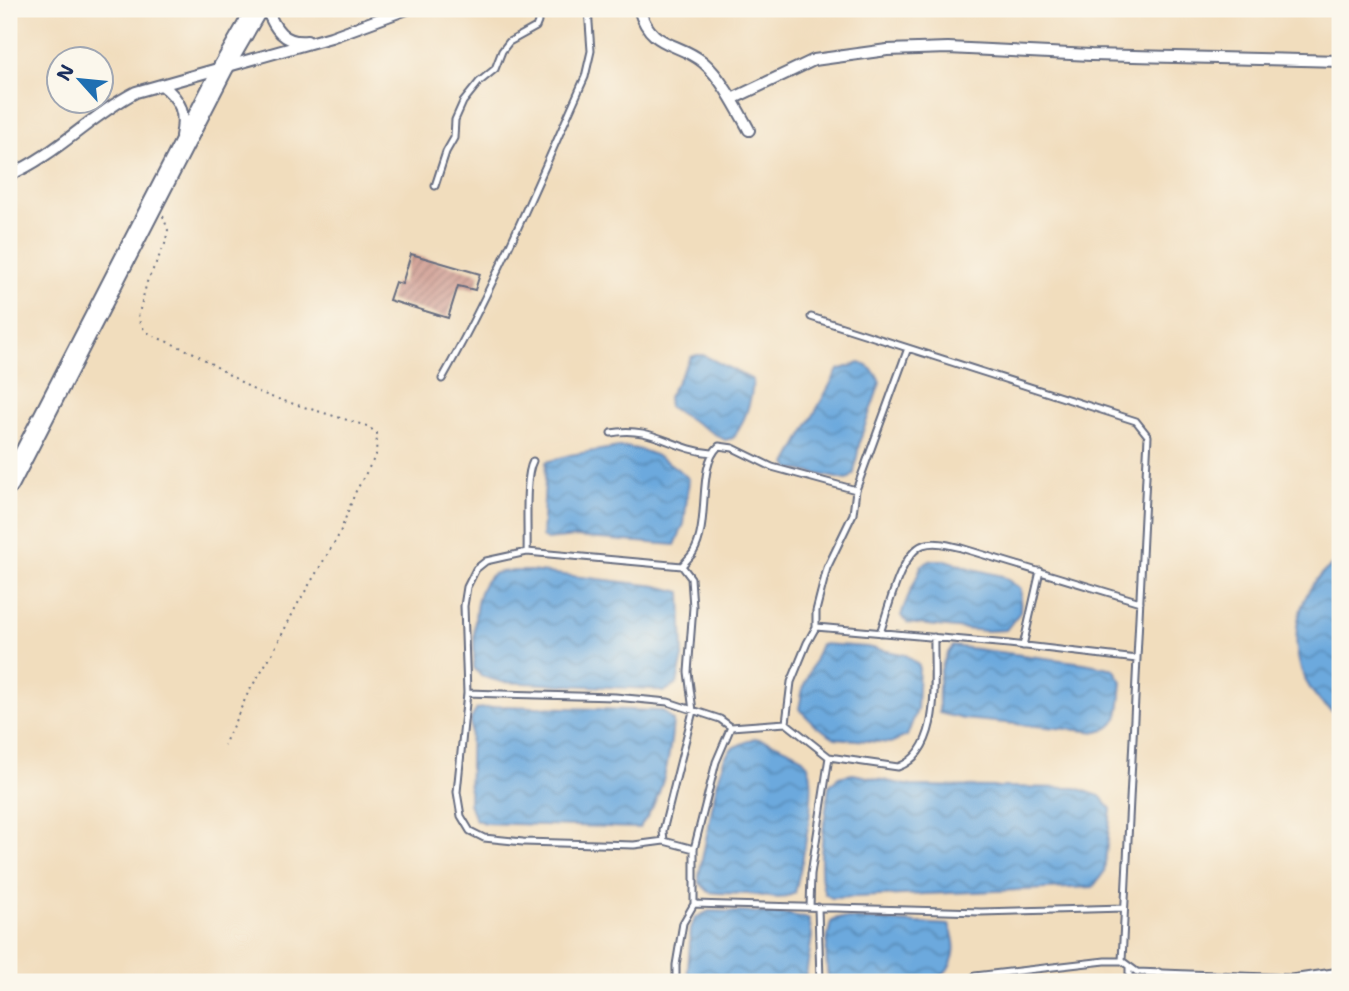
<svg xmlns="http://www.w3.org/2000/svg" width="1349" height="991" font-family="'Shantell Sans',sans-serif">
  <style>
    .water { fill: url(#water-waves); stroke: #446c9e; stroke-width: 2 }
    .building { fill: url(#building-hatch) }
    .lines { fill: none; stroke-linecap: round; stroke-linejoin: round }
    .service-casing { stroke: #666c7f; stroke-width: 9 }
    .minor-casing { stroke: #666c7f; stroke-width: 14 }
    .trunk-casing { stroke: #666c7f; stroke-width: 23 }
    .path { stroke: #666c7f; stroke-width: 2; stroke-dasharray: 2 5; stroke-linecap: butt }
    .service { stroke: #fff; stroke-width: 5 }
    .minor { stroke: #fff; stroke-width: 10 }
    .trunk { stroke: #fff; stroke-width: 19 }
  </style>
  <defs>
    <pattern id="water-waves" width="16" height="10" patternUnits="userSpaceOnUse" patternTransform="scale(1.75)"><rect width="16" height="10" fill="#6ca9dd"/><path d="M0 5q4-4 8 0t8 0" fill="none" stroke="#588ab6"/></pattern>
    <pattern id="building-hatch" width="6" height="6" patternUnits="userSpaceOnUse" patternTransform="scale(1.75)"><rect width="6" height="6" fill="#d2a196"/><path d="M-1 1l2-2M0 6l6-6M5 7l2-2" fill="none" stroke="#aa847e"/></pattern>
  </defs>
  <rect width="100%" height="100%" fill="#fbf7ec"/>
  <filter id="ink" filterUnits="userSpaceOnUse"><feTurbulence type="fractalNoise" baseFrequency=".0143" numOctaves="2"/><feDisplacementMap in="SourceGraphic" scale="14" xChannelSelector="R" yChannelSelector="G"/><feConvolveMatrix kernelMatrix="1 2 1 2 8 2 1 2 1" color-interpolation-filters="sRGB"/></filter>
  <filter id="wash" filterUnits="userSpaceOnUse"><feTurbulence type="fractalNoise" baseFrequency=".00686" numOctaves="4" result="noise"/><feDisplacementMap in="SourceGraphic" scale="28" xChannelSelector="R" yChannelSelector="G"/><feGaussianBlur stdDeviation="1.57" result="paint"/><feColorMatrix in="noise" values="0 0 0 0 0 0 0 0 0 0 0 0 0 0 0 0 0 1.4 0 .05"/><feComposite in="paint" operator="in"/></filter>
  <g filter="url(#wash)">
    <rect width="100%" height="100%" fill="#f1ddbd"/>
    <path class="water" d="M 697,355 L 703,355 L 753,380 C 752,399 745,422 733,438 L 725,440 L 669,407 L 668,397 L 691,357 Z
      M 860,363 C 871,367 876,372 880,383 L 860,440 L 854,473 L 849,479 L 846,480 L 790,468 L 787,464 L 838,370 Z
      M 619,447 C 646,447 670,461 689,479 L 684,524 L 675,545 L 575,537 L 547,540 L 542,537 L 546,462 L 570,455 Z
      M 932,560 L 946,560 L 973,569 L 1002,576 L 1021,589 L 1020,612 L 1006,630 L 985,631 L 908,623 L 901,616 C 906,598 915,584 921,566 Z
      M 1338,560 L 1340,561 L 1340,716 C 1292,691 1284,624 1314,583 C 1320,574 1330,567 1338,560 Z
      M 530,571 L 657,586 L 681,592 L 683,656 L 677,684 L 663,692 L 652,689 L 502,682 L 481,676 L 474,668 C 475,645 469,583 496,573 C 505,570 520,571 530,571 Z
      M 821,644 L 867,647 L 906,655 L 919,666 L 917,710 L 907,736 L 890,743 L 835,738 L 816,726 L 799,709 L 803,688 Z
      M 953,646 L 1084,663 L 1114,669 L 1122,682 C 1119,704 1124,726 1098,732 L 964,719 L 939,713 C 939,689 936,666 953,646 Z
      M 501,706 L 663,711 L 673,721 C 670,758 663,799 639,828 L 484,823 L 475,819 L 469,803 L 471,719 L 477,709 Z
      M 755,738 C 772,742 796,749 807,764 C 820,782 801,869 795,893 C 776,902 769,896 750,894 C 736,893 722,894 709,892 L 699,882 L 699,875 L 716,788 L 724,759 L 732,748 Z
      M 853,774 L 911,786 L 1076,788 L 1100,796 L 1111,809 L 1104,872 L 1093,887 L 832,898 L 825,894 C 815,870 826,814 829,786 L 838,777 Z
      M 709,911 L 788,914 L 809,919 L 812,936 L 805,982 L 687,982 L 691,929 L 695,918 Z
      M 837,918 L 949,925 C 959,948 956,966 935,982 L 829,982 C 825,963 826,941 831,922 Z"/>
    <g id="blocks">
      <path class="building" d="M 411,254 L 480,274 L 475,290 L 458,286 L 448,318 L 389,300 L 395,282 L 402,284 Z"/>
    </g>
  </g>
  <g filter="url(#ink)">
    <use href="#blocks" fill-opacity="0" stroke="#666c7f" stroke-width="2"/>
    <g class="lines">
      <defs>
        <path id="service" d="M 435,186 L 446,152 L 454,138 L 455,120 L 463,102 L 479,82 L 495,69 L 502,51 L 509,42 L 536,27 L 538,22 L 536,9
          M 811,317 L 1136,421 L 1148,436 L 1122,961 L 1137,972 L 1291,978 L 1340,971
          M 442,379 C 497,282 539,179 585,77 L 591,51 L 588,9
          M 611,433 C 652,425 673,450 712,453
          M 527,552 C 528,530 524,477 533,461
          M 816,627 L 1009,644 L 1137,659
          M 880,633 C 888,611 900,554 923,545 C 935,541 949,545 961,548 L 1140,602
          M 1023,646 L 1040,571
          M 467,693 L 615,697 L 668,702 L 720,719 L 731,727
          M 829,757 L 898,767 C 943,751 933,677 934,637
          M 664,841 L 663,831 L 693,711 L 688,672 L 693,607 L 691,578 L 682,566
          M 694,849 L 664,841 L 634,845 L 523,842 L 484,838 L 470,831 L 461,816 L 457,792 L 467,693 L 464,606 L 467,587 L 476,569 L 486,561 L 527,552 L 682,566 C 685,562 690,557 693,553 C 711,524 696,466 719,446 L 733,448 L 772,467 L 856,490
          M 694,904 L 981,912 L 1124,908
          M 810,907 L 811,874 L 829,757 L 786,723 L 791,682 L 807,643 L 816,627 L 816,611 L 827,568 L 853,514 L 856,490 L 908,348
          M 818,907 L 820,982
          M 676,982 L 676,965 L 683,923 L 694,904 L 694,849 L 716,762 L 731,727 L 786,723
          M 966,982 L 975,976 L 1105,961 L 1122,961
          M 1129,982 L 1129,967
          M 1157,982 L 1159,972"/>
        <path id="minor" d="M 267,9 C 274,28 284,44 307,41
          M 639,9 C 651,49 677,41 703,62 C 721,77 738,110 749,130
          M 162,85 C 181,100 186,113 181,136
          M 732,99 L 814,60 L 887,50 L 948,48 L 1091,55 L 1340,61
          M 9,175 C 55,156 91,115 136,92 L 331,37 L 407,9"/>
        <path id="trunk" d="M 9,484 L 223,68 L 257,9"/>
      </defs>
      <use href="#service" class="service-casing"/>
      <use href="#minor" class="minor-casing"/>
      <use href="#trunk" class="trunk-casing"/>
      <path class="path" d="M 163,216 L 168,230 L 165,244 L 147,282 L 138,317 L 141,326 L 151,335 L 194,353 L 254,390 L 271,397 L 367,426 L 377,433 L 376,455 L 355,493 L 339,535 L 297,605 L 273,652 L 248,693 L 224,745"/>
      <use href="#service" class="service"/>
      <use href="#minor" class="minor"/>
      <use href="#trunk" class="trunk"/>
    </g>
  </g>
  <rect width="1349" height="991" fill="none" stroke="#fbf7ec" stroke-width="35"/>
  <g transform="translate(80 80) rotate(297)"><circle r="33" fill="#fbf7ec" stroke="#a1a7b3" stroke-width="2"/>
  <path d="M0-5L12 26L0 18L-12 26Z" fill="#1f6fb2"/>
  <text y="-10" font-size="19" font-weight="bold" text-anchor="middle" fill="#1b2f5e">N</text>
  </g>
</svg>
